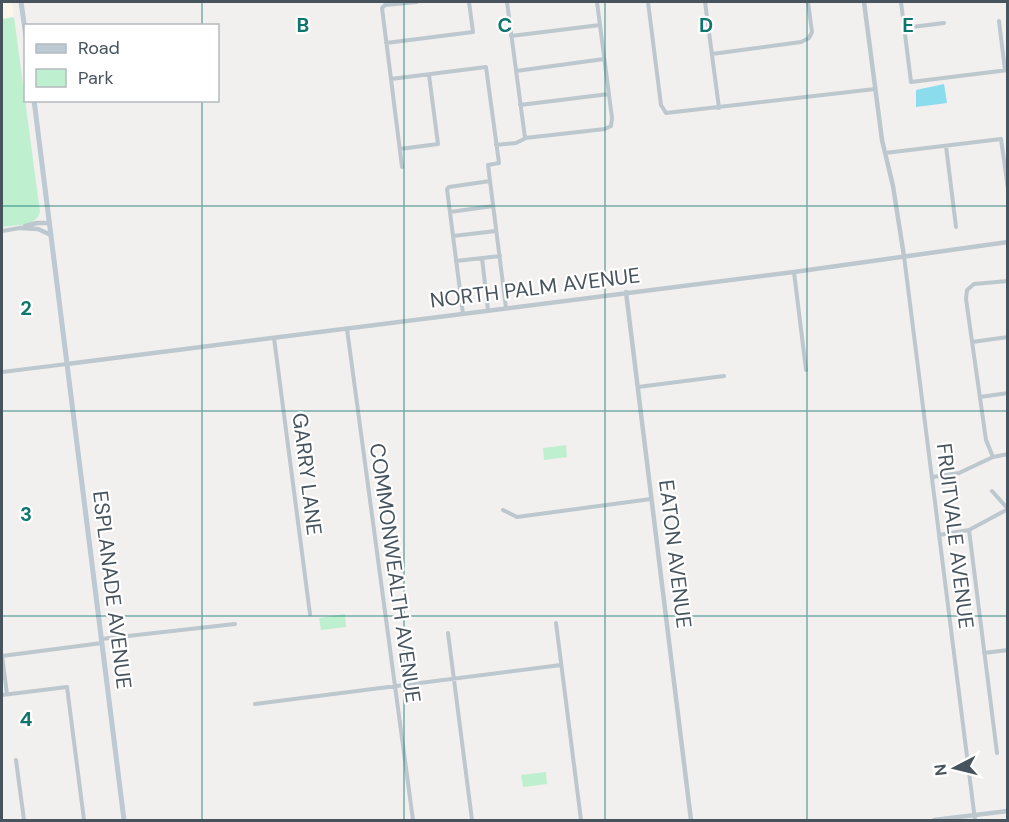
<svg xmlns="http://www.w3.org/2000/svg" width="1009" height="822" font-family="'DM Sans',sans-serif">
  <style>
    .commercial { fill: #fcf6e9 }
    .green { fill: #beefcf }
    .water { fill: #8bdcec }
    .lines { fill: none; stroke-linecap: round; stroke-linejoin: round }
    .minor { stroke: #bdc7ce; stroke-width: 4 }
    .tertiary { stroke: #bdc7ce; stroke-width: 4.5 }
    .secondary { stroke: #bdc9d3; stroke-width: 5 }
    .grid { fill: none; stroke: #0f766e; stroke-width: 1.5; stroke-opacity: 0.55 }
    .labels { text-anchor: middle; dominant-baseline: central; stroke-width: 4.5; stroke-linejoin: round; paint-order: stroke }
    .street-label { font-size: 21px; fill: #47545d; stroke: #fff }
    .grid-label { font-size: 20px; text-anchor: middle; font-weight: bold; fill: #0f766e; stroke: #fff; stroke-width: 4.5; stroke-linejoin: round; paint-order: stroke }
  </style>
  <rect width="100%" height="100%" fill="#f2efef"/>
  <path class="commercial" d="M 2,2 L 12,2 L 14,17 L 2,19 Z"/>
  <path class="green" d="M 14,17 L 40,212 L 38,217 L 30,224 L 2,227 L 2,19 Z
    M 566,445 L 567,457 L 544,460 L 543,448 Z
    M 345,614 L 346,627 L 321,630 L 319,618 Z
    M 546,772 L 547,784 L 523,787 L 521,775 Z"/>
  <path class="water" d="M 944,84 L 947,103 L 916,107 L 916,90 Z"/>
  <g class="lines">
    <path class="minor" d="M 417,2 L 385,5 L 382,8 L 391,79 L 486,67 L 499,163 L 488,165 L 506,308
      M 507,2 L 525,138 L 605,129 L 611,126 L 612,118 L 597,2
      M 648,2 L 661,105 L 666,113 L 875,89
      M 705,2 L 719,108
      M 901,2 L 911,82 L 1008,70
      M 999,21 L 1005,70
      M 904,28 L 944,23
      M 511,36 L 600,25
      M 386,43 L 473,32 L 469,2
      M 712,54 L 801,42 L 809,38 L 812,32 L 808,2
      M 516,71 L 604,59
      M 391,79 L 402,167
      M 520,105 L 609,94
      M 496,145 L 516,143 L 524,139
      M 946,146 L 956,227
      M 400,149 L 438,144 L 429,75
      M 885,153 L 1001,139 L 1008,189
      M 450,212 L 493,206
      M 2,231 L 20,228
      M 453,236 L 496,231
      M 904,256 L 975,820
      M 482,258 L 488,310
      M 456,261 L 500,256
      M 794,272 L 806,370
      M 463,314 L 447,189 L 449,187 L 490,181
      M 347,329 L 413,820
      M 274,338 L 310,614
      M 972,342 L 1008,337
      M 2,372 L 67,364
      M 638,387 L 724,376
      M 980,397 L 1008,393
      M 993,457 L 986,440 L 966,299 L 967,290 L 974,284 L 1008,281
      M 933,477 L 959,473 L 993,457 L 1008,454
      M 992,491 L 1008,509
      M 503,510 L 517,517 L 651,499
      M 969,530 L 997,753
      M 939,535 L 969,530 L 1008,509
      M 556,623 L 581,820
      M 448,633 L 472,820
      M 101,639 L 235,624
      M 984,653 L 1008,650
      M 2,656 L 102,643
      M 2,656 L 7,694
      M 2,695 L 67,687 L 84,820
      M 255,704 L 561,665
      M 16,760 L 24,820"/>
    <path class="tertiary" d="M 864,2 L 882,140 L 893,186 L 904,256
      M 25,226 L 37,223 L 49,223
      M 20,228 L 38,229 L 51,235
      M 626,292 L 691,820
      M 67,364 L 794,272 L 1008,242
      M 934,820 L 1008,811"/>
    <path class="secondary" d="M 21,2 L 26,37
      M 34,100 L 124,820"/>
  </g>
  <path class="grid" d="M 202,2 L 202,26M 404,2 L 404,820M 605,2 L 605,820M 807,2 L 807,820M 202,100 L 202,820M 2,206 L 1008,206M 2,411 L 1008,411M 2,616 L 1008,616"/>
  <g class="labels">
    <g class="street-label">
      <text transform="translate(535 288) rotate(-7)">NORTH PALM AVENUE</text>
      <text transform="translate(307 474) rotate(83)">GARRY LANE</text>
      <text transform="translate(955 536) rotate(83)">FRUITVALE AVENUE</text>
      <text transform="translate(675 554) rotate(83)">EATON AVENUE</text>
      <text transform="translate(395 573) rotate(82)">COMMONWEALTH AVENUE</text>
      <text transform="translate(112 590) rotate(83)">ESPLANADE AVENUE</text>
    </g>
  </g>
  <g class="grid-label">
    <text x="303" y="32">B</text>
    <text x="505" y="32">C</text>
    <text x="706" y="32">D</text>
    <text x="908" y="32">E</text>
    <text x="26" y="315">2</text>
    <text x="26" y="521">3</text>
    <text x="26" y="726">4</text>
  </g>
  <rect width="1009" height="822" fill="none" stroke="#47545d" stroke-width="6"/>
  <rect x="24" y="24" width="195" height="78" fill="#ffffff" stroke="#b5bbbe" stroke-width="1.5"/>
  <rect x="36" y="44" width="30" height="9" fill="#bdc9d3" stroke="#b5bbbe" stroke-width="1.5"/>
  <text x="78" y="54" font-size="18" fill="#47545d">Road</text>
  <rect x="36" y="69" width="30" height="18" fill="#beefcf" stroke="#b5bbbe" stroke-width="1.5"/>
  <text x="78" y="84" font-size="18" fill="#47545d">Park</text>
  <g transform="translate(955 768) rotate(263)" stroke="#ffffff" stroke-width="4.5" paint-order="stroke">
  <path d="M0-4.5L10 22L0 15L-10 22Z" fill="#47545d"/>
  <text y="-9" font-size="16" font-weight="bold" text-anchor="middle" fill="#47545d">N</text>
  </g>
</svg>
